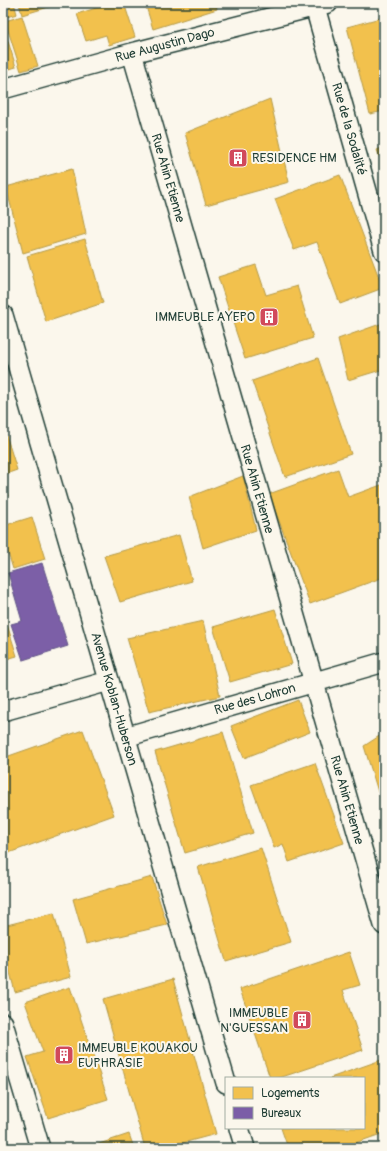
<svg xmlns="http://www.w3.org/2000/svg" width="387" height="1151" font-family="Pangolin,sans-serif">
  <style>
    .homes { fill: #f2c14e; stroke: #b39946 }
    .offices { fill: #7b5ea7; stroke: #5f5484 }
    .lines { fill: none; stroke-linecap: round; stroke-linejoin: round }
    .minor-casing { stroke: #1f3d34; stroke-width: 22 }
    .minor { stroke: #fbf7ec; stroke-width: 19 }
    .labels { text-anchor: middle; dominant-baseline: central; stroke-width: 4; stroke-linejoin: round; paint-order: stroke }
    .street-label { font-size: 13px; fill: #1f3d34; stroke: #fbf7ec }
    .poi-label { font-size: 13px; fill: #1f3d34; stroke: #fbf7ec; text-anchor: start }
  </style>
  <rect width="100%" height="100%" fill="#fbf7ec"/>
  <filter id="ink" filterUnits="userSpaceOnUse"><feTurbulence type="fractalNoise" baseFrequency=".025" numOctaves="2"/><feDisplacementMap in="SourceGraphic" scale="8" xChannelSelector="R" yChannelSelector="G"/><feConvolveMatrix kernelMatrix="1 2 1 2 8 2 1 2 1" color-interpolation-filters="sRGB"/></filter>
  <g filter="url(#ink)">
    <path class="homes" d="M 3,3 L 14,3 L 17,14 L 3,18 Z
      M 19,3 L 62,3 L 22,15 Z
      M 112,3 L 124,3 L 135,37 L 109,45 L 106,35 L 86,41 L 77,14 Z
      M 145,3 L 216,3 L 217,9 L 153,29 Z
      M 22,16 L 38,66 L 21,71 L 5,21 Z
      M 384,17 L 384,111 L 370,114 L 347,27 Z
      M 3,25 L 16,67 L 3,71 Z
      M 270,99 L 289,182 L 206,205 L 185,133 Z
      M 384,147 L 384,168 L 377,150 Z
      M 72,169 L 86,234 L 23,253 L 6,187 Z
      M 340,175 L 383,288 L 340,304 L 317,242 L 294,250 L 275,199 Z
      M 85,239 L 103,303 L 46,322 L 27,256 Z
      M 256,265 L 266,295 L 297,286 L 313,338 L 245,359 L 218,277 Z
      M 383,323 L 384,369 L 348,380 L 338,339 Z
      M 318,358 L 351,454 L 285,477 L 252,381 Z
      M 3,425 L 17,470 L 3,475 Z
      M 338,469 L 348,497 L 384,484 L 384,577 L 310,604 L 269,494 Z
      M 243,476 L 256,530 L 203,548 L 189,497 Z
      M 3,480 L 8,496 L 3,497 Z
      M 32,517 L 45,559 L 13,569 L 3,537 L 3,526 Z
      M 179,535 L 192,581 L 120,602 L 104,556 Z
      M 275,609 L 292,664 L 230,682 L 213,627 Z
      M 5,618 L 17,656 L 3,660 L 3,619 Z
      M 203,621 L 220,696 L 149,712 L 127,638 Z
      M 298,700 L 310,732 L 244,758 L 231,726 Z
      M 83,730 L 114,815 L 3,855 L 3,758 Z
      M 223,732 L 253,833 L 185,853 L 155,752 Z
      M 384,733 L 384,808 L 383,808 L 364,746 Z
      M 315,763 L 344,843 L 289,862 L 283,844 L 274,848 L 251,785 Z
      M 261,848 L 291,942 L 226,961 L 198,867 Z
      M 152,877 L 167,925 L 86,944 L 73,899 Z
      M 54,913 L 71,977 L 15,992 L 3,945 L 3,926 Z
      M 349,952 L 360,985 L 343,990 L 363,1050 L 279,1078 L 270,1078 L 240,989 Z
      M 173,979 L 216,1134 L 164,1148 L 145,1148 L 103,999 Z
      M 70,987 L 108,1099 L 48,1118 L 27,1057 L 43,1052 L 25,1002 Z
      M 384,1059 L 384,1133 L 341,1148 L 288,1148 L 281,1128 L 364,1128 L 364,1078 L 330,1078 Z
      M 129,1134 L 134,1148 L 87,1148 Z"/>
    <path class="offices" d="M 42,563 L 68,646 L 23,660 L 11,624 L 22,621 L 8,573 Z"/>
    <g class="lines">
      <defs>
        <path id="minor" d="M 315,7 L 384,251
          M 132,53 L 384,925
          M 3,89 L 132,53 L 328,3
          M 3,315 L 226,1083
          M 3,711 L 109,681
          M 125,737 L 384,662
          M 3,1023 L 40,1148
          M 239,1128 L 245,1148"/>
      </defs>
      <use href="#minor" class="minor-casing"/>
      <use href="#minor" class="minor"/>
    </g>
  </g>
  <defs>
    <symbol id="building-square" viewBox="-11 -11 22 22"><rect x="-9" y="-9" width="18" height="18" rx="4" fill="#d1495b" stroke="#fbf7ec"/><path d="M-4-6H4V6H1V3H-1V6H-4ZM-2.5-4.3h1.7v1.8h-1.7ZM.8-4.3h1.7v1.8H.8ZM-2.5-1h1.7V.8h-1.7ZM.8-1h1.7V.8H.8Z" fill="#fff"/></symbol>
  </defs>
  <g fill-rule="evenodd">
    <use href="#building-square" x="227" y="147" width="22" height="22"/>
    <use href="#building-square" x="258" y="306" width="22" height="22"/>
    <use href="#building-square" x="291" y="1009" width="22" height="22"/>
    <use href="#building-square" x="53" y="1044" width="22" height="22"/>
  </g>
  <g class="labels">
    <g class="street-label">
      <text transform="translate(165 45) rotate(-15)">Rue Augustin Dago</text>
      <text transform="translate(349 129) rotate(74)">Rue de la Sodalité</text>
      <text transform="translate(168 178) rotate(74)">Rue Ahin Etienne</text>
      <text transform="translate(257 489) rotate(74)">Rue Ahin Etienne</text>
      <text transform="translate(114 699) rotate(74)">Avenue Koblan-Huberson</text>
      <text transform="translate(255 699) rotate(-16)">Rue des Lohron</text>
      <text transform="translate(347 800) rotate(74)">Rue Ahin Etienne</text>
    </g>
    <g class="poi-label">
      <text x="252" y="158">RESIDENCE HM</text>
      <text x="255" y="317" text-anchor="end">IMMEUBLE AYEPO</text>
      <text x="288" y="1013" text-anchor="end">IMMEUBLE<tspan x="288" dy="15">N'GUESSAN</tspan></text>
      <text x="78" y="1048">IMMEUBLE KOUAKOU<tspan x="78" dy="15">EUPHRASIE</tspan></text>
    </g>
  </g>
  <rect width="387" height="1151" fill="none" stroke="#fbf7ec" stroke-width="16"/>
  <rect x="8" y="8" width="371" height="1135" fill="none" stroke="#1f3d34" stroke-width="1.5" filter="url(#ink)"/>
  <rect x="225" y="1077" width="140" height="52" fill="#fbf7ec" stroke="#a3ada2"/>
  <rect x="233" y="1087" width="20" height="12" fill="#f2c14e" stroke="#a3ada2"/>
  <text x="261" y="1097" font-size="12" fill="#1f3d34">Logements</text>
  <rect x="233" y="1107" width="20" height="12" fill="#7b5ea7" stroke="#a3ada2"/>
  <text x="261" y="1117" font-size="12" fill="#1f3d34">Bureaux</text>
</svg>
